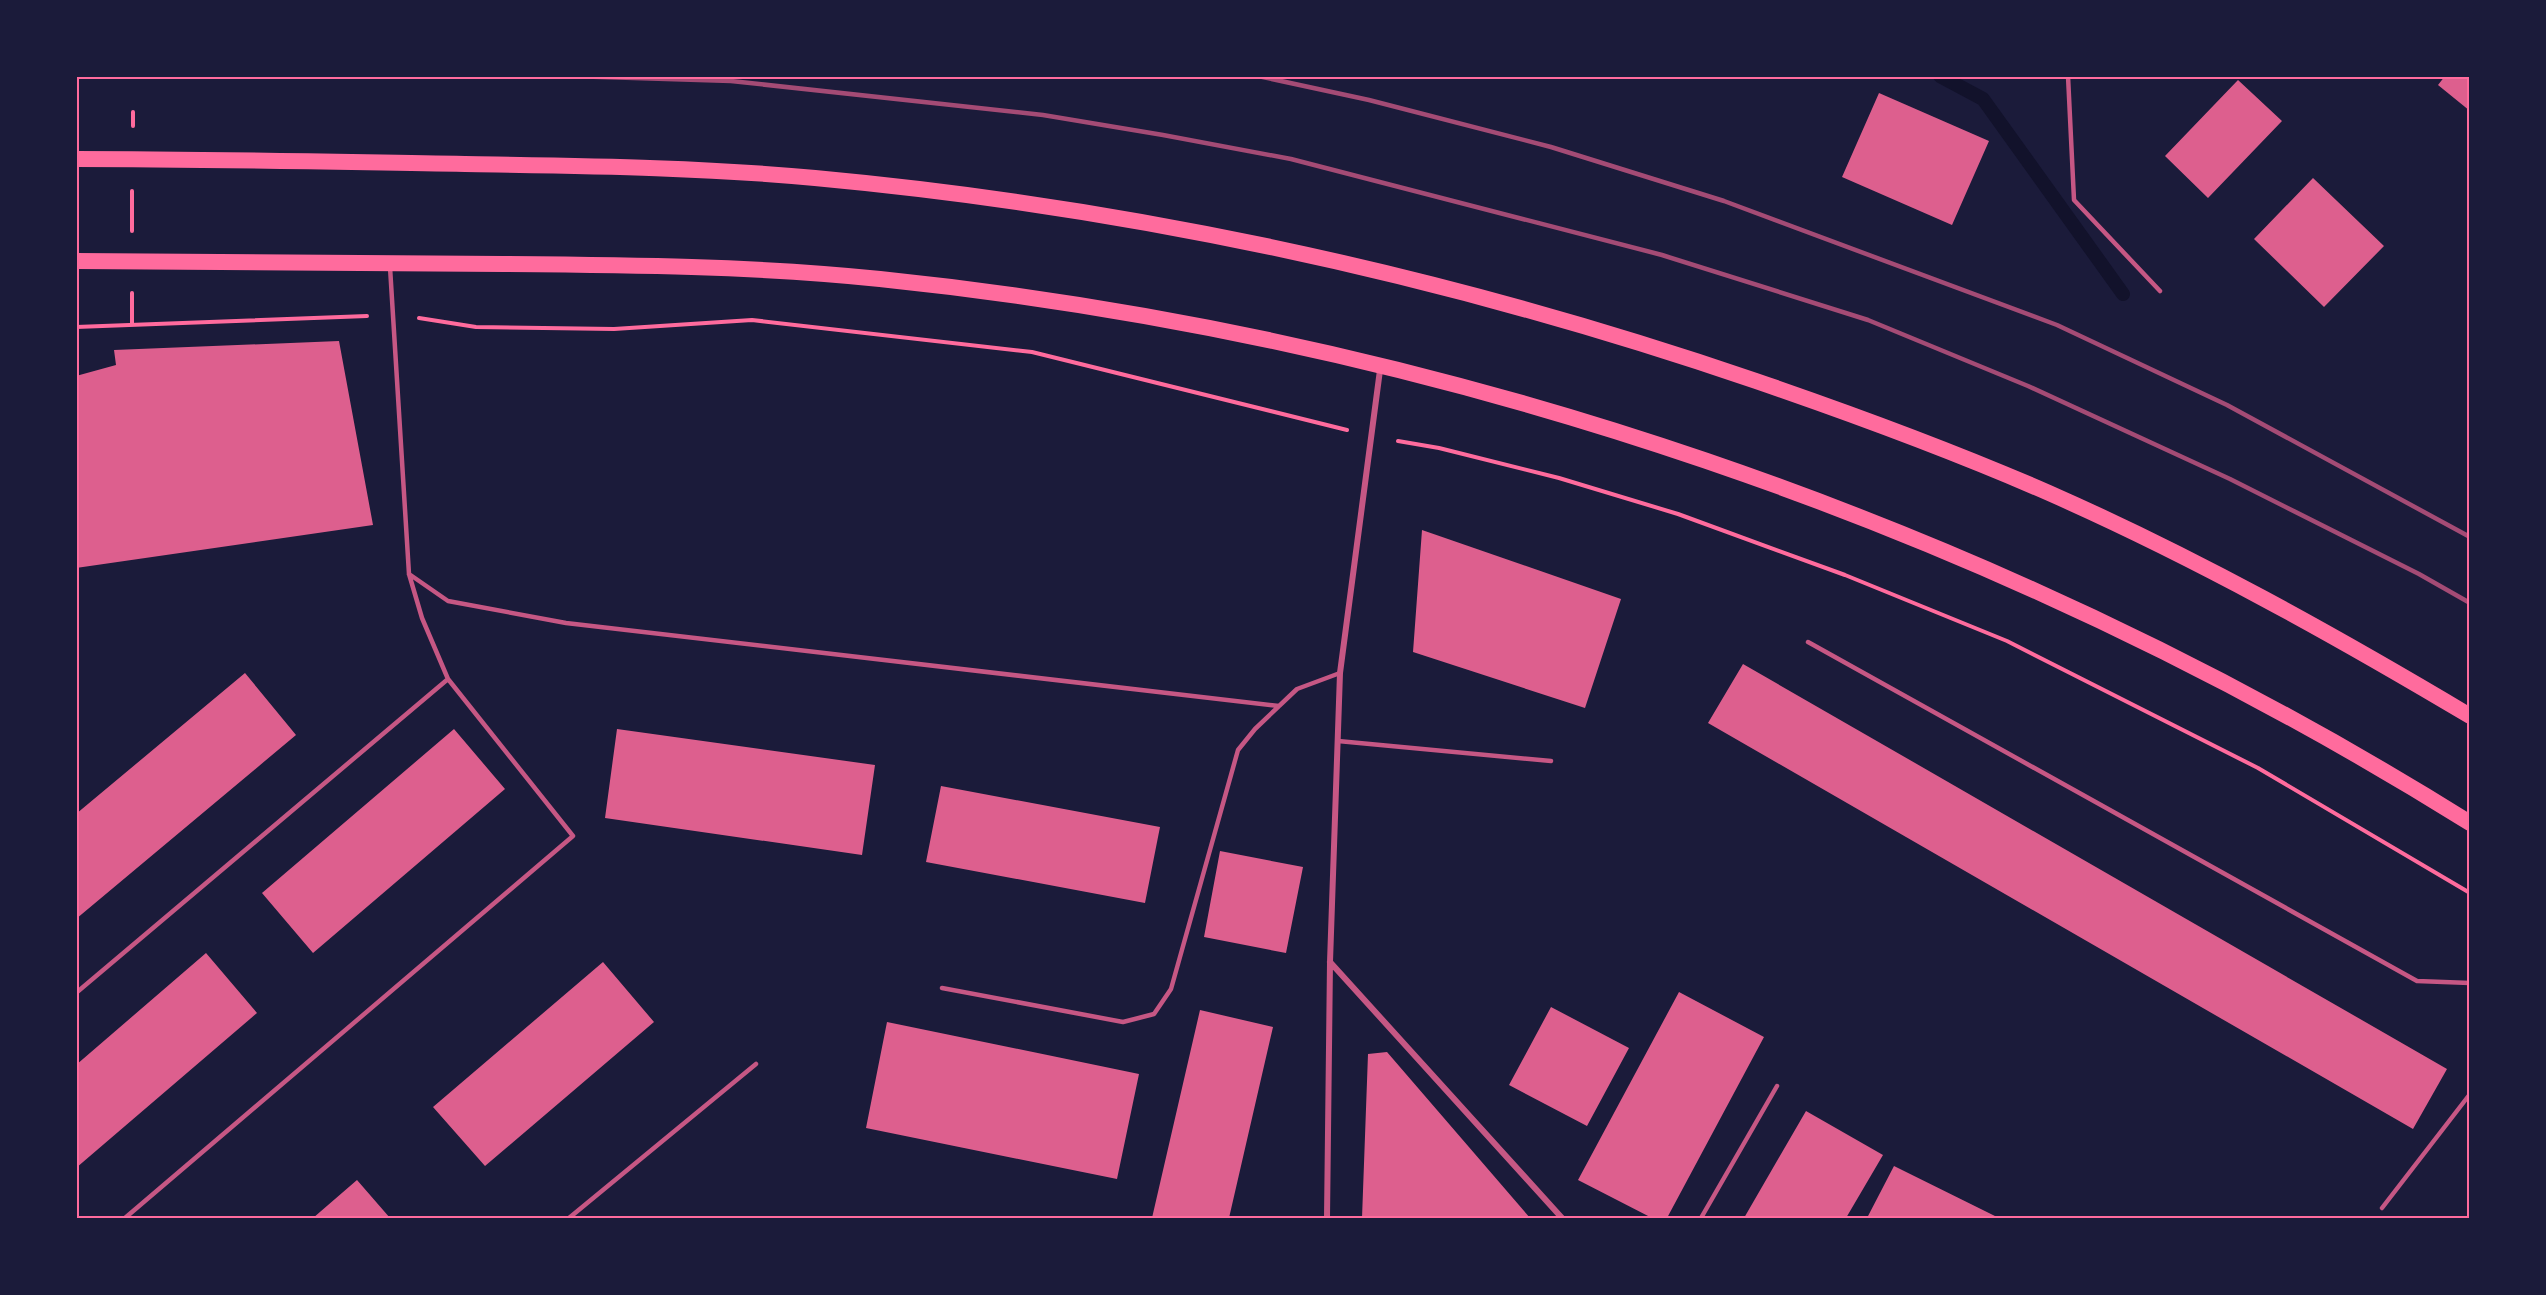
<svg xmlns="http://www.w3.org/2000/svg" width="2546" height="1295" font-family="Ubuntu,sans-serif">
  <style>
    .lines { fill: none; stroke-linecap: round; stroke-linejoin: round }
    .stream { stroke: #12122b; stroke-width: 14 }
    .building { fill: #dd5f8e }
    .path { stroke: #ff6b9d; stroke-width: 4 }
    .service { stroke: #c65784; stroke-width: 4.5 }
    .minor { stroke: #c65784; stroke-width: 6 }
    .trunk { stroke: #ff6b9d; stroke-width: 16 }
    .rail { stroke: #a44b75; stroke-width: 4.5 }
    .neatline { fill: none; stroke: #ff6b9d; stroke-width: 2 }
  </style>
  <rect width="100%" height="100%" fill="#1b1b3a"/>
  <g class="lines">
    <path class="stream" d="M 1940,76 L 1983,99 L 2123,294"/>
  </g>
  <path class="building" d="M 2445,76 L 2470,76 L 2470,111 L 2438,85 Z
    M 2238,80 L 2282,121 L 2208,198 L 2165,156 Z
    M 1879,93 L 1989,141 L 1952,225 L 1842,177 Z
    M 2313,178 L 2384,246 L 2324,307 L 2254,239 Z
    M 339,341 L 373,525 L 76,568 L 76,376 L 116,365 L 114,350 Z
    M 1422,530 L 1621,599 L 1585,708 L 1413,652 Z
    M 1743,664 L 2447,1069 L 2413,1129 L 1708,723 Z
    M 245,673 L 296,735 L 76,919 L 76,814 Z
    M 454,729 L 505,789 L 313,953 L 262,893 Z
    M 617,729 L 875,765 L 862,855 L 605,818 Z
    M 941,786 L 1160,827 L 1145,903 L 926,862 Z
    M 1220,851 L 1303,867 L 1286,953 L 1204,937 Z
    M 206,953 L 257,1013 L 76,1168 L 76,1065 Z
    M 603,962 L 654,1022 L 485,1166 L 433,1107 Z
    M 1679,992 L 1764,1037 L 1667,1218 L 1652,1218 L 1578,1180 Z
    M 1551,1007 L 1629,1048 L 1587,1126 L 1509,1085 Z
    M 1200,1010 L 1273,1027 L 1229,1218 L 1152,1218 Z
    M 887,1022 L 1139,1074 L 1117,1179 L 866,1128 Z
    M 1387,1052 L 1530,1218 L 1362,1218 L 1368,1054 Z
    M 1806,1111 L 1883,1155 L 1846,1218 L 1744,1218 Z
    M 1894,1166 L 1999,1218 L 1867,1218 Z
    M 357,1180 L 390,1218 L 313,1218 Z"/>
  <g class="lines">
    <path class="path" d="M 133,126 L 133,112
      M 132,191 L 132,231
      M 419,318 L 476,327 L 614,329 L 752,320 L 1032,352 L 1347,430
      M 132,325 L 132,293
      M 76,327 L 367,316
      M 1398,441 L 1439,448 L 1559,478 L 1678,514 L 1845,575 L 2007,641 L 2258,768 L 2470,893"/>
    <path class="service" d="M 2068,76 L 2074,200 L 2160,291
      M 409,574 L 448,601 L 566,623 L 1279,706
      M 1808,642 L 2417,981 L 2470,983
      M 1338,741 L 1551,761
      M 942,988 L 1123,1022 L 1154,1014 L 1171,989 L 1238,750 L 1255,729 L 1297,689 L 1340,673
      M 76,993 L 448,679
      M 2382,1208 L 2470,1094
      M 125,1218 L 573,836 L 448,679 L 422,618 L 409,574 L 390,267
      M 569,1218 L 756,1064
      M 1701,1218 L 1777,1086"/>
    <path class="minor" d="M 1330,962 L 1562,1218
      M 1327,1218 L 1330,962 L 1340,673 L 1380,370"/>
    <path class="trunk" d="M 76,159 C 206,159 335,162 465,164 C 582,166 699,167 815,178 C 1139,208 1449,276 1756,381 C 1855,415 1953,451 2049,493 C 2194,557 2334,635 2470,716
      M 76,261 C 219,262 361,263 503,264 C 628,265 755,266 880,279 C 1441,337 1991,524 2470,823"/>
    <path class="rail" d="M 569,76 L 731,81 L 1043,115 L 1163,135 L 1291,159 L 1662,255 L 1868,320 L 2028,386 L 2230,479 L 2419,574 L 2470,603
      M 1258,76 L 1369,100 L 1551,147 L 1724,201 L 2057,325 L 2227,405 L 2470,537"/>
  </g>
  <rect width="2546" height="1295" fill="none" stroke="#1b1b3a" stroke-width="156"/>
  <rect x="78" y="78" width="2390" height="1139" class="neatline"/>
</svg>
